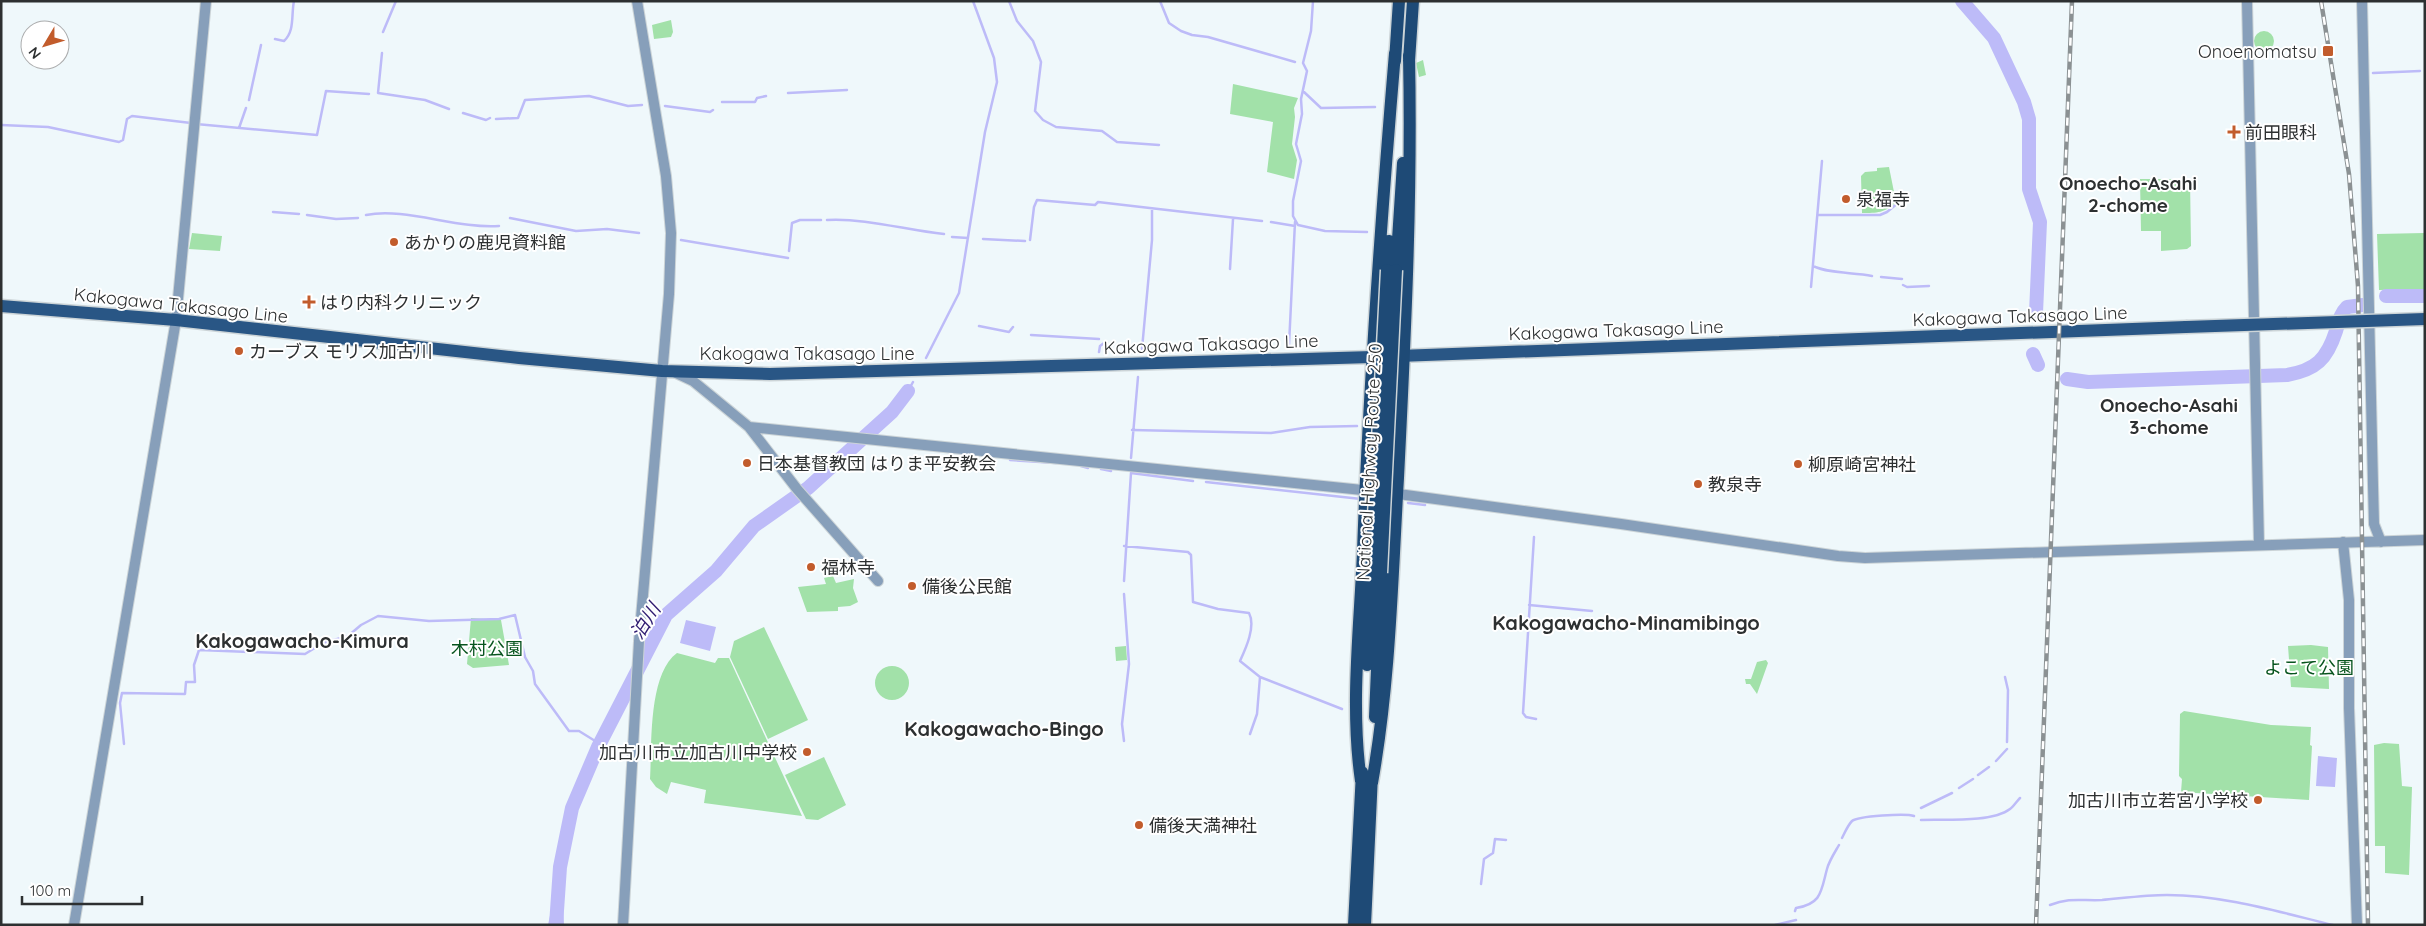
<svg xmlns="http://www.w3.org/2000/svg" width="2426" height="926" font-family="Quicksand,'Noto Sans JP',sans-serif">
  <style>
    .green { fill: #a2e1a9 }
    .water { fill: #bdbbf8 }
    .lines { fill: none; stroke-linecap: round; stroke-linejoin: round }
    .stream { stroke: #bdbbf8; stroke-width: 2.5 }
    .river { stroke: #bdbbf8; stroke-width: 14 }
    .tertiary-casing { stroke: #ccd4d7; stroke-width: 12 }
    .primary-casing { stroke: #ccd4d7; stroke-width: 15 }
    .trunk-casing { stroke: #ccd4d7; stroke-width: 15 }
    .tertiary { stroke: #879fba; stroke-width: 10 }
    .primary { stroke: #295685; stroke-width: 12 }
    .trunk { stroke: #1e4a76; stroke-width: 12 }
    .rail-casing { stroke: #8b9193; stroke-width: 4.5 }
    .rail { stroke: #fff; stroke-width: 2.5; stroke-dasharray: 8; stroke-linecap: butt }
    .primary-bridge-casing { stroke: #ccd4d7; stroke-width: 15; stroke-linecap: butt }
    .trunk-bridge-casing { stroke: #ccd4d7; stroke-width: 15; stroke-linecap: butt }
    .primary-bridge { stroke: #295685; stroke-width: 12 }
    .trunk-bridge { stroke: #1e4a76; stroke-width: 12 }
    .poi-dot { fill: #c25c2c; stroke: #fff; stroke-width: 2 }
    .labels { text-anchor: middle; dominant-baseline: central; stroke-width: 4; stroke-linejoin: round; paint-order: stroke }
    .poi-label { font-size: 18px; fill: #2d3031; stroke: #fff; text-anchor: start }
    .street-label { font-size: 18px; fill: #2d3031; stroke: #fff }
    .park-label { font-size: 18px; fill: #07541e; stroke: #fff }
    .neighbourhood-label { font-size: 19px; font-weight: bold; fill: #2d3031; stroke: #fff }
    .water-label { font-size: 19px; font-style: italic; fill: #2f1c71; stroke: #fff }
    .quarter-label { font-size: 20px; font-weight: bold; fill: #2d3031; stroke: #fff }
  </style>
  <rect width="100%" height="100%" fill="#eff8fb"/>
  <path class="green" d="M 671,20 L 673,32 L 671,37 L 654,39 L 652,25 Z
    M2254 41a10 10 0 1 1 20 0a10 10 0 1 1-20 0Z
    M 1423,60 L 1426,75 L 1419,77 L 1416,63 Z
    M 1233,84 L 1298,98 L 1294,108 L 1295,117 L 1292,144 L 1297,160 L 1294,179 L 1267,172 L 1273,122 L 1230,114 Z
    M 1889,167 L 1896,202 C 1885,213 1877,213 1862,213 L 1861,176 L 1865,172 L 1877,171 L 1877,168 Z
    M 2140,179 L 2190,179 L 2191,246 L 2187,249 L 2161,251 L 2161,231 L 2141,231 Z
    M 192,233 L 222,236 L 220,251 L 189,249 Z
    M 2424,233 L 2425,289 L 2379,290 L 2377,234 Z
    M 833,576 L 836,583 L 854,579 L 853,588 L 858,602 L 850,606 L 838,607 L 838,611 L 807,612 L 798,587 L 826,584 L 824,578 Z
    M 471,618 L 501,620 L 509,665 L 473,668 L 467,664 Z
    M 764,627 L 808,720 L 768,739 L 730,657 L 734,641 Z
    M 2311,645 L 2328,647 L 2329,689 L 2291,687 L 2288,646 Z
    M 1126,646 L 1127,660 L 1116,661 L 1115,647 Z
    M 677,653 L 715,663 L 718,658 L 729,658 L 802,816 L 704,803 L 706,790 L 671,782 L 667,794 L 656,787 L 650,779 C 652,745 648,674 677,653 Z
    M 1766,660 L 1768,663 L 1757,694 L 1750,684 L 1746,684 L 1745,679 L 1751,679 L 1757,662 Z
    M875 683a17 17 0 1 1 34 0a17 17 0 1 1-34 0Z
    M 2184,711 L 2271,725 L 2311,727 L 2310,745 L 2312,746 L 2309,800 L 2181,792 L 2182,779 L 2179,776 L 2180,714 Z
    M 2384,743 L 2399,744 L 2402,786 L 2412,787 L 2409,875 L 2385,873 L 2385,846 L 2375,846 L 2374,745 Z
    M 824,757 L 846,805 L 818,820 L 806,819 L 785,775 Z"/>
  <path class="water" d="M 686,620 L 716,627 L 710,651 L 680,643 Z
    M 2318,756 L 2337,758 L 2335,787 L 2316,786 Z
    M 552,906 L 563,906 L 564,925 L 548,925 Z"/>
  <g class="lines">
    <path class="stream" d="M 1009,1 L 1017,21 L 1033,41 L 1041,62 L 1035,111 L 1043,120 L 1056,127 L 1102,131 L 1117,142 L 1159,145
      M 1160,1 L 1169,23 L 1181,31 L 1192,35 L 1208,37 L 1295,62
      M 1313,1 L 1311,31 L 1303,63 L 1307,71 L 1301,99 L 1302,114 L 1296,144 L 1301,161 L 1293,201 L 1293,216 L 1298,225 L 1325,231 L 1367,232
      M 383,32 L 396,1
      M 275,39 L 284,41 C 295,31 291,15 294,1
      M 382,53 L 378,93 L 425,100 L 449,109
      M 2373,73 L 2420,71
      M 1304,92 L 1321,108 L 1375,107
      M 788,93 L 847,90
      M 249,100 L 261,45
      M 722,102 L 755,102 L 757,98 L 766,96
      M 665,106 L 710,112 L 713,110
      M 463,113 L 486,120 L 490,118
      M 496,119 L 518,118 L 525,100 L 589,96 L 628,106 L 642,105
      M 196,124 L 317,135 L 326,91 L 369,94
      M 1,125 L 48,127 L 119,142 L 123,140 L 127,119 L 132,116 L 191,123
      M 239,128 L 246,108
      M 273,212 L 299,214
      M 307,215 L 336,219 L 358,218
      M 366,215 C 405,207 456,229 499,226
      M 1818,215 L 1880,215 L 1887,212 L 1898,203
      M 510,218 L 576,231 L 607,229 L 639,233
      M 827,220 C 867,218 905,230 944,234
      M 1271,222 L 1295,226
      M 952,237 L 968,238
      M 983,239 L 1025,241
      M 681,240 L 788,258
      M 1030,240 L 1034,207 L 1037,200 L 1095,205 L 1098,202 L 1262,221
      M 789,251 L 792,223 L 800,220 L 821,220
      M 1813,266 C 1830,274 1853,272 1872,276
      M 1230,269 L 1233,219
      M 1881,277 L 1902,279
      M 1903,285 L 1907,287 L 1929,286
      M 1811,287 L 1822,161
      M 979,326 L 1009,332 L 1013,327
      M 1031,335 L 1099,339
      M 1289,345 L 1295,222
      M 1142,349 L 1152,240 L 1152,210
      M 1099,352 L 1100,346 L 1104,343
      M 926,358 L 959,293 L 985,132 L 997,82 L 994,58 L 973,1
      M 908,391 L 913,382
      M 1132,430 L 1271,433 L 1310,427 L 1357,426
      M 1131,458 L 1138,377
      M 1010,460 L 1056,463
      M 1081,466 L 1088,468
      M 1101,469 L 1111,471
      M 1131,473 L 1193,481
      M 1206,482 L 1361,499
      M 1408,503 L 1425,505
      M 1534,537 L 1523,713 L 1526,717 L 1536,719
      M 1124,546 L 1188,552 L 1191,555 L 1193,602 L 1218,609 L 1249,613 C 1256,626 1246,648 1240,661 L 1260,677
      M 1124,581 L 1131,473
      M 1529,605 L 1592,611
      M 2005,677 L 2008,690 L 2007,742
      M 1250,734 L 1257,714 L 1260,677 L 1342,709
      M 1124,741 L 1122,724 L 1129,664 L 1124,594
      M 124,744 L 120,703 L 122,693 L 185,694 L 186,682 L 195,682 L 194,665 L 199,650 L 305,654 L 323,643 L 348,636 L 361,625 L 378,616 L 429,621 L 499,619 L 515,615 L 525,657 L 533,671 L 535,684 L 569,731 L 579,731 L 600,744
      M 1996,761 L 2007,749
      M 1978,775 L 1989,767
      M 1959,788 L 1973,779
      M 1921,808 L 1952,793
      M 1921,820 C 1943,819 1992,823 2010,809 C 2014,806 2017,801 2020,798
      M 1842,838 C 1845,832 1848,825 1852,821 C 1858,816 1906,813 1914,816
      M 1481,884 L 1484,859 L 1493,853 L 1495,839 L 1506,840
      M 2050,905 C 2070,897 2082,901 2102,900 C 2124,898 2146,895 2167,895 C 2223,895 2279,912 2333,925
      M 1795,911 L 1796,908 C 1822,904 1821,891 1827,869 C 1829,861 1835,852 1839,845
      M 1775,925 L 1796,920"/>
    <path class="river" d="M 1962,1 L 1994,38 L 2024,102 L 2029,119 L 2029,189 L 2040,222 L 2036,313
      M 2386,296 L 2425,296
      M 2033,354 L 2038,365
      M 2067,379 L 2088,382 L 2287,375 C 2316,370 2327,359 2336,331 C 2339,322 2340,314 2347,307 L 2363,305
      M 556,925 L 560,867 L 572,808 L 598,747 L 666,615 L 716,571 L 754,526 L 808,488 L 892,412 L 908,391"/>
    <defs>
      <path id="tertiary" d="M 2247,1 L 2259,545
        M 2362,1 L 2373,485 L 2374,524 L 2381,542
        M 676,373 L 693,381 L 749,427 L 1372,491
        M 749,427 L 797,489 L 878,581
        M 1391,493 L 1621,524 L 1838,556 L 1865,558 L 2425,540
        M 2343,542 L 2349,600 L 2349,708 L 2357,925
        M 74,925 L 176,320 L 206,1
        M 623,925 L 639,641 L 669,294 L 671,233 L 666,176 L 637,1"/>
      <path id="primary" d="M 1,306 L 176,320 L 519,358 L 662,371 L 770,374 L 1372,357 L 2186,327"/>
      <path id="trunk" d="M 1395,61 L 1399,1
        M 1409,61 L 1413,1
        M 1387,270 L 1389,241
        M 1396,270 L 1403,163
        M 1367,665 L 1371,572
        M 1375,717 L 1381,573
        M 1361,781 C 1350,706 1360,627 1363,551 C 1369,385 1381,219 1395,53
        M 1372,783 C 1390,682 1392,580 1398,478 C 1405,337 1412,196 1409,55
        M 1354,925 L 1362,772
        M 1365,925 L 1372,775"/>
    </defs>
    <use href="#tertiary" class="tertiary-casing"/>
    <use href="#primary" class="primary-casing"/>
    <use href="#trunk" class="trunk-casing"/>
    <use href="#tertiary" class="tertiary"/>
    <use href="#primary" class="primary"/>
    <use href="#trunk" class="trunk"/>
    <defs>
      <path id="rail" d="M 2321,1 L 2349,174 L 2358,286 L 2368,925
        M 2036,925 L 2072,1"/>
    </defs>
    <use href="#rail" class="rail-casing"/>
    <use href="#rail" class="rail"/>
    <defs>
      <path id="primary-bridge" d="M 2186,327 L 2425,319"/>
      <path id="trunk-bridge" d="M 1371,572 L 1387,270
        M 1381,573 L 1396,270"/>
    </defs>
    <use href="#primary-bridge" class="primary-bridge-casing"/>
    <use href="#trunk-bridge" class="trunk-bridge-casing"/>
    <use href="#primary-bridge" class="primary-bridge"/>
    <use href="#trunk-bridge" class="trunk-bridge"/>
  </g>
  <g class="poi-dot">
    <rect x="2322" y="45" width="12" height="12" rx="2.5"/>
    <path d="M2231.5 124.5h5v5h5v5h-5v5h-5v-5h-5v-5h5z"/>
    <circle cx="1846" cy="199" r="5"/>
    <circle cx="394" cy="242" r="5"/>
    <path d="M306.5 294.5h5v5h5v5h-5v5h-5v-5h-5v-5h5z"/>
    <circle cx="239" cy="351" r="5"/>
    <circle cx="747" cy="463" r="5"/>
    <circle cx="1798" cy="464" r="5"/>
    <circle cx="1698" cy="484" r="5"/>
    <circle cx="811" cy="567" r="5"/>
    <circle cx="912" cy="586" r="5"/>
    <circle cx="807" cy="752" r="5"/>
    <circle cx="2258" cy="800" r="5"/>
    <circle cx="1139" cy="825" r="5"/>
  </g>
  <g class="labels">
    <g class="poi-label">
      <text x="2317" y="51" text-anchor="end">Onoenomatsu</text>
      <text x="2245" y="132">前田眼科</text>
      <text x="1856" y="199">泉福寺</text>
      <text x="404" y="242">あかりの鹿児資料館</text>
      <text x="320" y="302">はり内科クリニック</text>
      <text x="249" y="351">カーブス モリス加古川</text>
      <text x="757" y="463">日本基督教団 はりま平安教会</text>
      <text x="1808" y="464">柳原崎宮神社</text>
      <text x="1708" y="484">教泉寺</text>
      <text x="821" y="567">福林寺</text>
      <text x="922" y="586">備後公民館</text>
      <text x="797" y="752" text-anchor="end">加古川市立加古川中学校</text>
      <text x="2248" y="800" text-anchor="end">加古川市立若宮小学校</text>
      <text x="1149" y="825">備後天満神社</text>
    </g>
    <g class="street-label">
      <text transform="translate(181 305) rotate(6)">Kakogawa Takasago Line</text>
      <text transform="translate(2020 316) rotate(-2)">Kakogawa Takasago Line</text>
      <text transform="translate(1616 330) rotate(-2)">Kakogawa Takasago Line</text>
      <text transform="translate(1211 344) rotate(-2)">Kakogawa Takasago Line</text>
      <text x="807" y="353">Kakogawa Takasago Line</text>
      <text transform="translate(1369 462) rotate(-87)">National Highway Route 250</text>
    </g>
    <g class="park-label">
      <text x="487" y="648">木村公園</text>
      <text x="2309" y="667">よこて公園</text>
    </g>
    <g class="neighbourhood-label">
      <text x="2128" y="183">Onoecho-Asahi<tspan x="2128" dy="22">2-chome</tspan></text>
      <text x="2169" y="405">Onoecho-Asahi<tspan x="2169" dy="22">3-chome</tspan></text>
    </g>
    <g class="water-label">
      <text transform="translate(645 621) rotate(-58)">泊川</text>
    </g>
    <g class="quarter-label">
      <text x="1626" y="622">Kakogawacho-Minamibingo</text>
      <text x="302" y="640">Kakogawacho-Kimura</text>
      <text x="1004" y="728">Kakogawacho-Bingo</text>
    </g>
  </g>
  <rect width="2426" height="926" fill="none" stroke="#2d3031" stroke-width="5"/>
  <g transform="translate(45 45) rotate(232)"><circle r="24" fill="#ffffff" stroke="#abacad"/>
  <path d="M0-4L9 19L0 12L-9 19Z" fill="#c25c2c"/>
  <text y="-8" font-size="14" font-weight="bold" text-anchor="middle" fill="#2d3031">N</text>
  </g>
  <path d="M22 896v8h120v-8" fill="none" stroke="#2d3031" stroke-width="2.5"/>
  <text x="30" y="896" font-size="15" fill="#2d3031" stroke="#ffffff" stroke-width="4" paint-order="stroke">100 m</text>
</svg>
